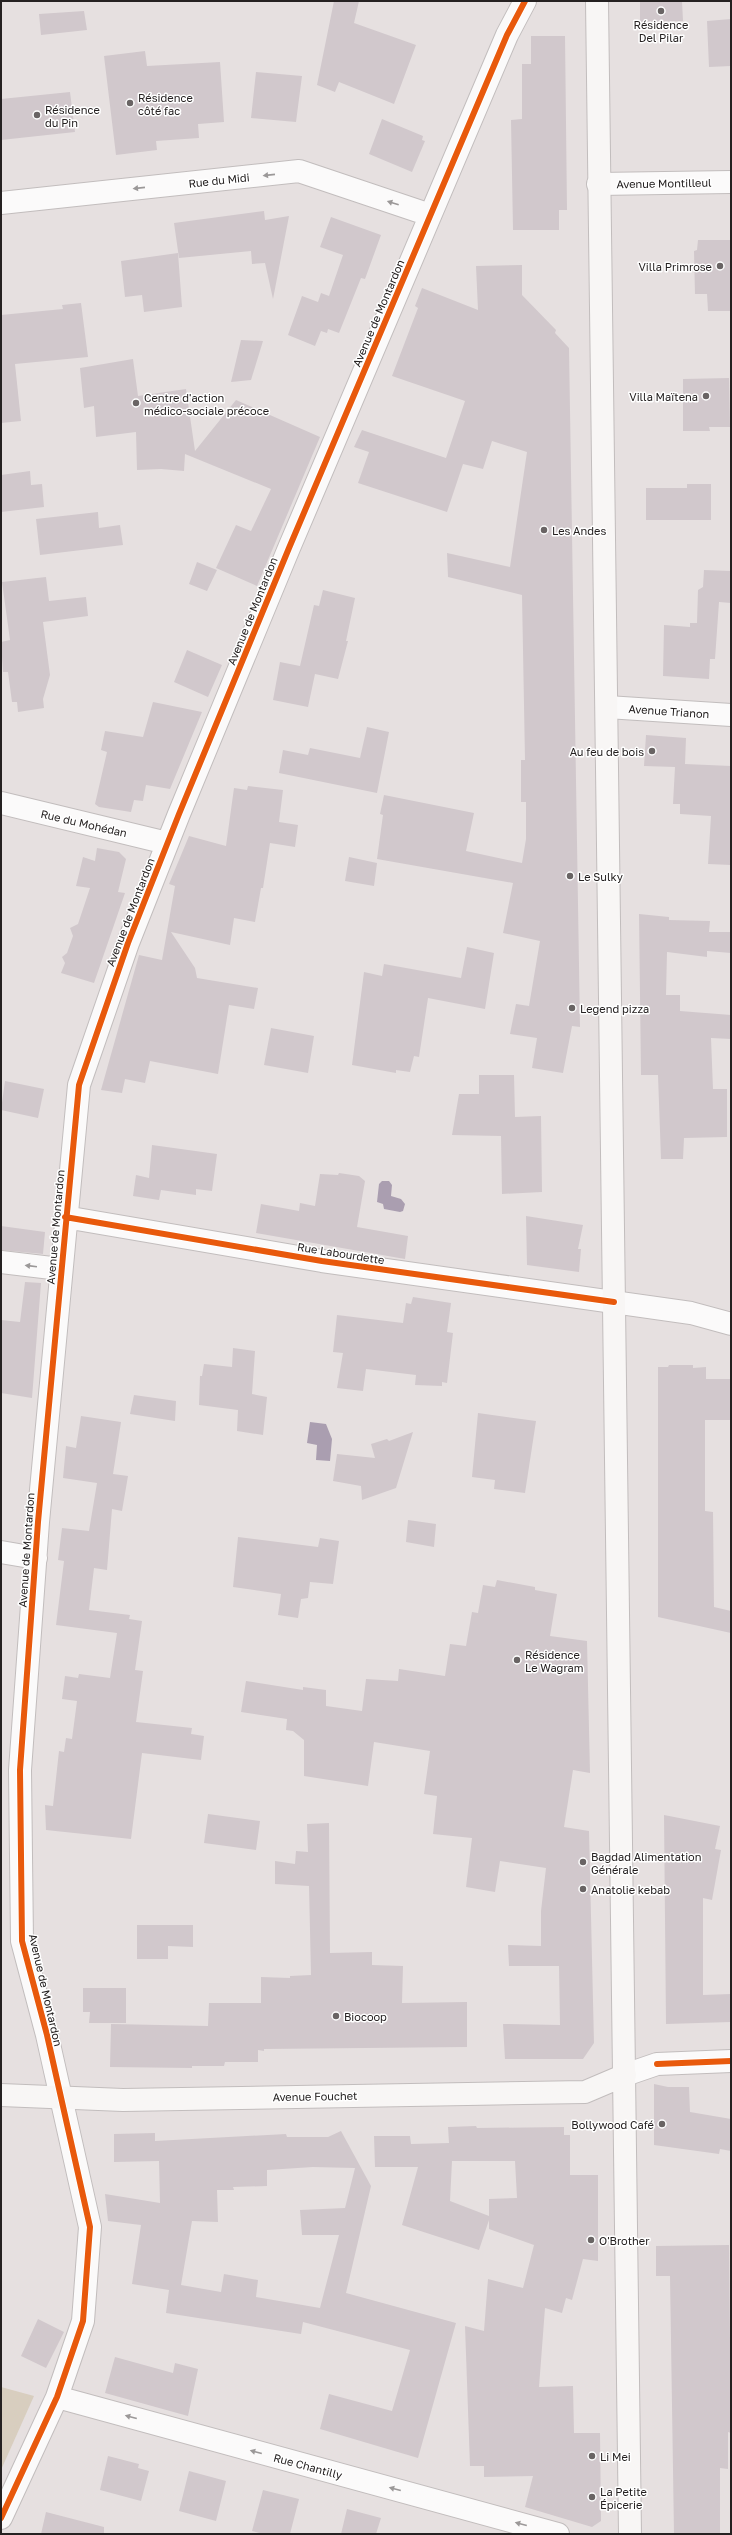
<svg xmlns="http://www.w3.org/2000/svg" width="732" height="2535" font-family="'Golos Text',sans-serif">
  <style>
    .green { fill: #d8cebf }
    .water { fill: #aa9eb0 }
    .building { fill: #d1c8cc; fill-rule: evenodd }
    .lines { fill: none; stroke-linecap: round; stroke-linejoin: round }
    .street-casing { stroke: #c2bdbd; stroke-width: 24 }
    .secondary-casing { stroke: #c2bdbd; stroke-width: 24 }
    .street { stroke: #fbfafa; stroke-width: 22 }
    .secondary { stroke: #f8f6f5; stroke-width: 22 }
    .cycleway-casing { stroke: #fff; stroke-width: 8 }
    .cycleway { stroke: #e8590c; stroke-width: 6 }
    .oneway { fill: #9b9898 }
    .poi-dot { fill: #696464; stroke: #fff; stroke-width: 1.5 }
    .labels { text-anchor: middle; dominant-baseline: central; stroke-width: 3; stroke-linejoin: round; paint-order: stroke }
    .poi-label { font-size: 11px; fill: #252121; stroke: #fff; text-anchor: start }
    .street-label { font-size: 11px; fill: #252121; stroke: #fff }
  </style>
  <rect width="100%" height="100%" fill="#e6e0e0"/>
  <path class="green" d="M 1,2387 L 34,2396 L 1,2470 Z"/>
  <path class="water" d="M 382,1181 L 389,1181 L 392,1185 L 391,1196 L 401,1199 L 405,1204 L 403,1211 L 400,1212 L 384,1209 L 383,1204 L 377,1202 L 379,1184 Z
    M 310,1422 L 326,1424 L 332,1439 L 330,1461 L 316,1460 L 317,1445 L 307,1443 Z"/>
  <path class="building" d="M 334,1 L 359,1 L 354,23 L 416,45 L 394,104 L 339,82 L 335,92 L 317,85 Z
    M 640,1 L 682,1 L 683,21 L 640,22 Z
    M 84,11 L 87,30 L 41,35 L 39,14 Z
    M 731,19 L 731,66 L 709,67 L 707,21 Z
    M 531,36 L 565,36 L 567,210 L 559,210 L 559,230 L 513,230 L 511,120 L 522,119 L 522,64 L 531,64 Z
    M 145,51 L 147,66 L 220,62 L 224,122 L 198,124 L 199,138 L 156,141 L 157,150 L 116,155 L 104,56 Z
    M 256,72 L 302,76 L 296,122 L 251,118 Z
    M 70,92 L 75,132 L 1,140 L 1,99 Z
    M 382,119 L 423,136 L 422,140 L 425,141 L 412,172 L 369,154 Z
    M 264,211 L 265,220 L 289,216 L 273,299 L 265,263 L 252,264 L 251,251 L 179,258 L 174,223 Z
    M 331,217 L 381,235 L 365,279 L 361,278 L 339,333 L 328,329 L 327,333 L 321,331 L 315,346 L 288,335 L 302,296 L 318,302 L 321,293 L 329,296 L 343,255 L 320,247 Z
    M 698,240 L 731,240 L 731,311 L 708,311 L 707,294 L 695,294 L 694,251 L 697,250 Z
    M 178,253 L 182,307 L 144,312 L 142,295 L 125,297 L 121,261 Z
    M 522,265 L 522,295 L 556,330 L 555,333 L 569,348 L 580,1027 L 572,1026 L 563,1073 L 532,1068 L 537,1038 L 510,1034 L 516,1004 L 529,1006 L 540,941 L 503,933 L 513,883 L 377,859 L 383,815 L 380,814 L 384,795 L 474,813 L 466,851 L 522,863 L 526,839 L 526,802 L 521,802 L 521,760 L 525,760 L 522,595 L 448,577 L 447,553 L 510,567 L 527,452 L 492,441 L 483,469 L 463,464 L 447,512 L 358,483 L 369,452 L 354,447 L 362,430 L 446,458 L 465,401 L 392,376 L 418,308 L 415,306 L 422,288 L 478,310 L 476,266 Z
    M 81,303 L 88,357 L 15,364 L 21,421 L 1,423 L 1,315 L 63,309 L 62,305 Z
    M 241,340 L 263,341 L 251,380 L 231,382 Z
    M 133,359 L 138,396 L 186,389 L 195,451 L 236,400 L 320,437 L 257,586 L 216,568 L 236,525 L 251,531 L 271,489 L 185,454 L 184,471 L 161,469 L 137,470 L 136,432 L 96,437 L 94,406 L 84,408 L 80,368 Z
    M 729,378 L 730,427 L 709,427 L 710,431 L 683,431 L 683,379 Z
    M 30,471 L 31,485 L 42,484 L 44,507 L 1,512 L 1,475 Z
    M 687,484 L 711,484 L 711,520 L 646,520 L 646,488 L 687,488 Z
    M 98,512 L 99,528 L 120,525 L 123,545 L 40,555 L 36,519 Z
    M 197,562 L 217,570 L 207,591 L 189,584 Z
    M 704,570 L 731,571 L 731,603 L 719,602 L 715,659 L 710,659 L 709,679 L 663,676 L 664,625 L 690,627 L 690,623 L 697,623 L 698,590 L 703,587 Z
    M 46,577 L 49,601 L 86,597 L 88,616 L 43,622 L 50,675 L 43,699 L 44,708 L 18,712 L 17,702 L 12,702 L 8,672 L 3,672 L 1,642 L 10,640 L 2,582 Z
    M 323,590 L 355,598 L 346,641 L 348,641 L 338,679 L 315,674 L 308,707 L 273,700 L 280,662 L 300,666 L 314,605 L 319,606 Z
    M 187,650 L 222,665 L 208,697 L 174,682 Z
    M 153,702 L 202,712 L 170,789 L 146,785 L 143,801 L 134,800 L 131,812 L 99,807 L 95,804 L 107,752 L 101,750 L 105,731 L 143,737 Z
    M 367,727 L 389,732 L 377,793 L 279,773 L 283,750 L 308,755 L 310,748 L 360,758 Z
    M 646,735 L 686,738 L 685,764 L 731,766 L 731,865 L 708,864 L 711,816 L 680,814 L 680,804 L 673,804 L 675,767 L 644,766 Z
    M 248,786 L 283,790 L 279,822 L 298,825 L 295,847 L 270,843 L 263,888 L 261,888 L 255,922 L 234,918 L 230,945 L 171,932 L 195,968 L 197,978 L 258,988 L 254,1009 L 229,1005 L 218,1074 L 150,1061 L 145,1083 L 125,1079 L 122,1093 L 101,1090 L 139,955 L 162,960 L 175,886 L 169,884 L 189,836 L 226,846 L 234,788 L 247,790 Z
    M 97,848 L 119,852 L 126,859 L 118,892 L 125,893 L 94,983 L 61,973 L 65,963 L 62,957 L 67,953 L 73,936 L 70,928 L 78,924 L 90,888 L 76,886 L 83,857 L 95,861 Z
    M 349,857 L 377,863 L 374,886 L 345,881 Z
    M 639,914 L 669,917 L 669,920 L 710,921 L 709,932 L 731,932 L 731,953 L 707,951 L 707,957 L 667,952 L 666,995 L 680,995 L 680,1011 L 731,1015 L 731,1039 L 711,1038 L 713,1089 L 727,1089 L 727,1137 L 684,1138 L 683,1159 L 661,1159 L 658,1075 L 641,1075 Z
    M 467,947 L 494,953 L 485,1009 L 428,998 L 419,1057 L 414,1056 L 410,1072 L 396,1070 L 396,1073 L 352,1065 L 364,972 L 382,976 L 384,964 L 461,978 Z
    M 271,1028 L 314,1036 L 308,1073 L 264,1065 Z
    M 479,1075 L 514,1075 L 515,1117 L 541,1116 L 542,1192 L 502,1194 L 501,1136 L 452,1135 L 459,1094 L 479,1094 Z
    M 5,1081 L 44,1089 L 38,1118 L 1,1110 Z
    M 152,1145 L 217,1154 L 212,1191 L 196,1189 L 196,1195 L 161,1190 L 159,1200 L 133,1196 L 136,1175 L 149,1178 Z
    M 339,1173 L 359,1176 L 365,1181 L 357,1227 L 408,1236 L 405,1259 L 256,1233 L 261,1204 L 299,1211 L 300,1203 L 315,1206 L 320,1174 L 338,1175 Z
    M 526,1216 L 583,1225 L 578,1249 L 581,1249 L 579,1272 L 527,1265 Z
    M 1,1226 L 45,1232 L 43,1254 L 1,1250 Z
    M 25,1282 L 41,1283 L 32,1398 L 1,1393 L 1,1320 L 20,1322 Z
    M 413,1297 L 451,1303 L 447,1332 L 453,1333 L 447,1383 L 442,1382 L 442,1386 L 415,1385 L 416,1375 L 366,1369 L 363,1391 L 337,1388 L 343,1353 L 333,1352 L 337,1315 L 403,1323 L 406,1303 L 411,1304 Z
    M 233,1348 L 255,1351 L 252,1394 L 267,1397 L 263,1435 L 237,1431 L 238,1410 L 199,1405 L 200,1376 L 202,1376 L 204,1364 L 232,1367 Z
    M 669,1365 L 693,1365 L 693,1368 L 706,1367 L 706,1379 L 731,1379 L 731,1420 L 705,1420 L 705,1511 L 713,1512 L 714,1607 L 731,1611 L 731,1633 L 658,1617 L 658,1367 L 668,1367 Z
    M 134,1395 L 176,1401 L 175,1421 L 130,1414 Z
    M 478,1413 L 536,1421 L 525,1493 L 494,1489 L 495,1480 L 472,1477 Z
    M 81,1416 L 121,1422 L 113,1474 L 128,1476 L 122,1511 L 112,1509 L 107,1570 L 94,1568 L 89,1610 L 130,1615 L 129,1619 L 142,1621 L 135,1670 L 143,1671 L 136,1722 L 192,1728 L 191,1734 L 204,1736 L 201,1760 L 142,1753 L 131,1839 L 46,1830 L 45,1805 L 53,1806 L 59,1751 L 64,1752 L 66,1738 L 72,1739 L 77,1701 L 62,1699 L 65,1676 L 78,1678 L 79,1674 L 110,1678 L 117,1633 L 56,1625 L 64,1561 L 58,1560 L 62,1528 L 89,1531 L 97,1483 L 63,1478 L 66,1446 L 76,1448 Z
    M 413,1432 L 396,1488 L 362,1500 L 361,1486 L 333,1481 L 337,1454 L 375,1458 L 371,1444 L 387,1439 L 389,1441 Z
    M 408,1520 L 436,1524 L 434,1547 L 406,1542 Z
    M 238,1537 L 318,1547 L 320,1538 L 339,1541 L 333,1584 L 310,1582 L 308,1598 L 301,1599 L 298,1618 L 278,1615 L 281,1594 L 233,1587 Z
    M 497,1580 L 535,1587 L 535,1590 L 557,1594 L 550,1636 L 587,1641 L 590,1773 L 573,1770 L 564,1827 L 589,1831 L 594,2043 L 583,2059 L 505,2059 L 503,2024 L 560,2025 L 559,1966 L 509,1966 L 508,1945 L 541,1946 L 541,1911 L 546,1868 L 500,1861 L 495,1892 L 466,1887 L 472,1838 L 433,1834 L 437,1796 L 424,1794 L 430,1751 L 374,1742 L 368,1786 L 304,1776 L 304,1740 L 293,1731 L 286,1730 L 287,1719 L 241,1712 L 246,1681 L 303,1690 L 303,1687 L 326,1690 L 326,1706 L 362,1711 L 366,1679 L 398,1681 L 399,1669 L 445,1676 L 450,1644 L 466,1646 L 472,1612 L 478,1613 L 483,1585 L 495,1587 Z
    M 208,1814 L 260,1821 L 256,1850 L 204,1843 Z
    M 664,1815 L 720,1826 L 715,1849 L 721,1850 L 712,1900 L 703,1898 L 703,1995 L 731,1994 L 731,2022 L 666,2024 Z
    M 329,1823 L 330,1953 L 372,1952 L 372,1965 L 403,1966 L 402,2003 L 467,2002 L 467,2047 L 264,2049 L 264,2051 L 258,2050 L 258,2062 L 225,2062 L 224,2066 L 192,2066 L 192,2068 L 110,2067 L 111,2024 L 208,2026 L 209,2003 L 261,2003 L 261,1977 L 290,1978 L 290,1976 L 311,1975 L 309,1886 L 275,1884 L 275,1861 L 295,1864 L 296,1851 L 308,1852 L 307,1824 Z
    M 137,1925 L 193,1925 L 193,1947 L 168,1946 L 168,1959 L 137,1959 Z
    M 83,1988 L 126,1988 L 126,2023 L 89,2023 L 90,2012 L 83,2012 Z
    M 654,2084 L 668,2087 L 689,2087 L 690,2112 L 731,2119 L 731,2151 L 720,2149 L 719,2154 L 654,2145 Z
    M 476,2126 L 477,2128 L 564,2127 L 564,2135 L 570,2135 L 570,2175 L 598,2175 L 598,2261 L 583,2259 L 572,2300 L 566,2298 L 562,2313 L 545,2308 L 539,2387 L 573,2386 L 574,2433 L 600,2433 L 601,2521 L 592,2527 L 525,2507 L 533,2476 L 484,2477 L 484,2466 L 470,2466 L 465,2326 L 484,2331 L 488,2279 L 523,2288 L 534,2245 L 489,2229 L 489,2220 L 479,2250 L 402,2225 L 418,2167 L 375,2167 L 374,2136 L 410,2136 L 411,2144 L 449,2143 L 448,2127 ZM 452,2161 L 515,2161 L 517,2198 L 489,2199 L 489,2216 L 450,2201 Z
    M 341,2131 L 371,2186 L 346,2293 L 456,2323 L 418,2458 L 320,2429 L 329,2394 L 392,2411 L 410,2350 L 303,2322 L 301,2334 L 166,2313 L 169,2290 L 132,2284 L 141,2225 L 108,2221 L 105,2194 L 160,2203 L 159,2161 L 114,2162 L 114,2134 L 155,2133 L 155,2141 L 286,2134 L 287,2137 L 328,2137 ZM 313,2167 L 355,2168 L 345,2208 L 300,2210 L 302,2235 L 339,2235 L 320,2308 L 256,2297 L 258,2280 L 224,2274 L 221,2292 L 181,2285 L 192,2221 L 218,2222 L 217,2190 L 234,2190 L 233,2187 L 267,2186 L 267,2170 Z
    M 729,2245 L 731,2433 L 728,2432 L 728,2469 L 720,2468 L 720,2534 L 674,2534 L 670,2276 L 656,2276 L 656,2246 Z
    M 38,2319 L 64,2332 L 46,2368 L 21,2356 Z
    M 115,2357 L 173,2373 L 175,2363 L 198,2369 L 188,2416 L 105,2393 Z
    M 108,2456 L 139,2464 L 138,2468 L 149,2471 L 141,2501 L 100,2490 Z
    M 189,2471 L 226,2481 L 216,2521 L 179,2511 Z
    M 263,2490 L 299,2499 L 290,2534 L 263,2534 L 252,2531 Z
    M 347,2509 L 381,2518 L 376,2534 L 341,2534 Z
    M 46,2512 L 104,2527 L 104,2534 L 41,2534 Z"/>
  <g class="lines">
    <defs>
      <path id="street" d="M 598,184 L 731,182
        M 1,203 L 299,171 L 430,215
        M 607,707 L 731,715
        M 1,803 L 167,843
        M 65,1217 L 322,1261 L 691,1313 L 731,1324
        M 1,1262 L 60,1269
        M 1,1552 L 36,1558
        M 625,2075 L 657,2064 L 731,2061
        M 57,2397 L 558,2534
        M 1,2518 L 57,2397 L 83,2321 L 90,2227 L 47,2035 L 22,1941 L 20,1770 L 38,1522 L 79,1085 L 128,943 L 179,814 L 289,548 L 507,35 L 525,1"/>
      <path id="secondary" d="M 597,1 L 630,2534
        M 1,2095 L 123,2100 L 585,2092 L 625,2075"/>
    </defs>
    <use href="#street" class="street-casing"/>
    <use href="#secondary" class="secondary-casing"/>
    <use href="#street" class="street"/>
    <use href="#secondary" class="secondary"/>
    <defs>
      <path id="cycleway" d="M 65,1217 L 322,1261 L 614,1302
        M 657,2064 L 731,2061
        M 1,2518 L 57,2397 L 83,2321 L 90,2227 L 47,2035 L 22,1941 L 20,1770 L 38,1522 L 79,1085 L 128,943 L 179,814 L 289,548 L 507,35 L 525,1"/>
    </defs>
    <use href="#cycleway" class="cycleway-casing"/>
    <use href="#cycleway" class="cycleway"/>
  </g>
  <defs><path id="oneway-solid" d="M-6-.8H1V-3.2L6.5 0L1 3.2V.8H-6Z"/></defs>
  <g class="oneway">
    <use href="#oneway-solid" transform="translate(269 175) rotate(174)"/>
    <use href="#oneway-solid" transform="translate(139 188) rotate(174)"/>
    <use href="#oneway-solid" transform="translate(393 203) rotate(-162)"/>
    <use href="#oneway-solid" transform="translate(31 1266) rotate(-173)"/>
    <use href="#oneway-solid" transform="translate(131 2417) rotate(-165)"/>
    <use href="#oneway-solid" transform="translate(256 2452) rotate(-165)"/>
    <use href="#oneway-solid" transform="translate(395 2489) rotate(-165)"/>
    <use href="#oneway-solid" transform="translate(521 2524) rotate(-165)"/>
  </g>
  <g class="poi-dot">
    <circle cx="661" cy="11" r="4"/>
    <circle cx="130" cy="103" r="4"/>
    <circle cx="37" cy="115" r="4"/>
    <circle cx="720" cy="266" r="4"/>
    <circle cx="706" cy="396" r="4"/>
    <circle cx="136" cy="403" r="4"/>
    <circle cx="544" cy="530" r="4"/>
    <circle cx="652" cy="751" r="4"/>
    <circle cx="570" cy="876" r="4"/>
    <circle cx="572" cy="1008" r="4"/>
    <circle cx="517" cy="1660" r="4"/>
    <circle cx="583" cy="1862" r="4"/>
    <circle cx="583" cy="1889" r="4"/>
    <circle cx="336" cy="2016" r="4"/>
    <circle cx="662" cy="2124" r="4"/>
    <circle cx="591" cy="2240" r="4"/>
    <circle cx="592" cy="2456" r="4"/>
    <circle cx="592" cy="2497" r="4"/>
  </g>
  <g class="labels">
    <g class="poi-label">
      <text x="661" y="24" text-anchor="middle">Résidence<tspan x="661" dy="13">Del Pilar</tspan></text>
      <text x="138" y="97">Résidence<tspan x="138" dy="13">côté fac</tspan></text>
      <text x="45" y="109">Résidence<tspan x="45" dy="13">du Pin</tspan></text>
      <text x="712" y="266" text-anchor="end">Villa Primrose</text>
      <text x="698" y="396" text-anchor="end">Villa Maïtena</text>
      <text x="144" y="397">Centre d'action<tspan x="144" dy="13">médico-sociale précoce</tspan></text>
      <text x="552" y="530">Les Andes</text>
      <text x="644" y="751" text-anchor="end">Au feu de bois</text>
      <text x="578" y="876">Le Sulky</text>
      <text x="580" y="1008">Legend pizza</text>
      <text x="525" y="1654">Résidence<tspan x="525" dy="13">Le Wagram</tspan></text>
      <text x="591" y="1856">Bagdad Alimentation<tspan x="591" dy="13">Générale</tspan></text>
      <text x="591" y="1889">Anatolie kebab</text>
      <text x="344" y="2016">Biocoop</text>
      <text x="654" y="2124" text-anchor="end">Bollywood Café</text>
      <text x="599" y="2240">O'Brother</text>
      <text x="600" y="2456">Li Mei</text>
      <text x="600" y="2491">La Petite<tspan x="600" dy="13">Épicerie</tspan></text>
    </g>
    <g class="street-label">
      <text transform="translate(219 180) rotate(-6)">Rue du Midi</text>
      <text transform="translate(664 183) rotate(-1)">Avenue Montilleul</text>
      <text transform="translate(378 313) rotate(-67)">Avenue de Montardon</text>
      <text transform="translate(252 611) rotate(-68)">Avenue de Montardon</text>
      <text transform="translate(669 711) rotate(4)">Avenue Trianon</text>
      <text transform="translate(84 823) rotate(13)">Rue du Mohédan</text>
      <text transform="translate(130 912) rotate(-69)">Avenue de Montardon</text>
      <text transform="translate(55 1227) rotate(-85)">Avenue de Montardon</text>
      <text transform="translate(341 1253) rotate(9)">Rue Labourdette</text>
      <text transform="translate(26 1550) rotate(-86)">Avenue de Montardon</text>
      <text transform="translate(46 1990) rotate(77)">Avenue de Montardon</text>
      <text transform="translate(315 2096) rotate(-1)">Avenue Fouchet</text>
      <text transform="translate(308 2466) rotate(15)">Rue Chantilly</text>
    </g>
  </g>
  <rect width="732" height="2535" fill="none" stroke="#252121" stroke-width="4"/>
</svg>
